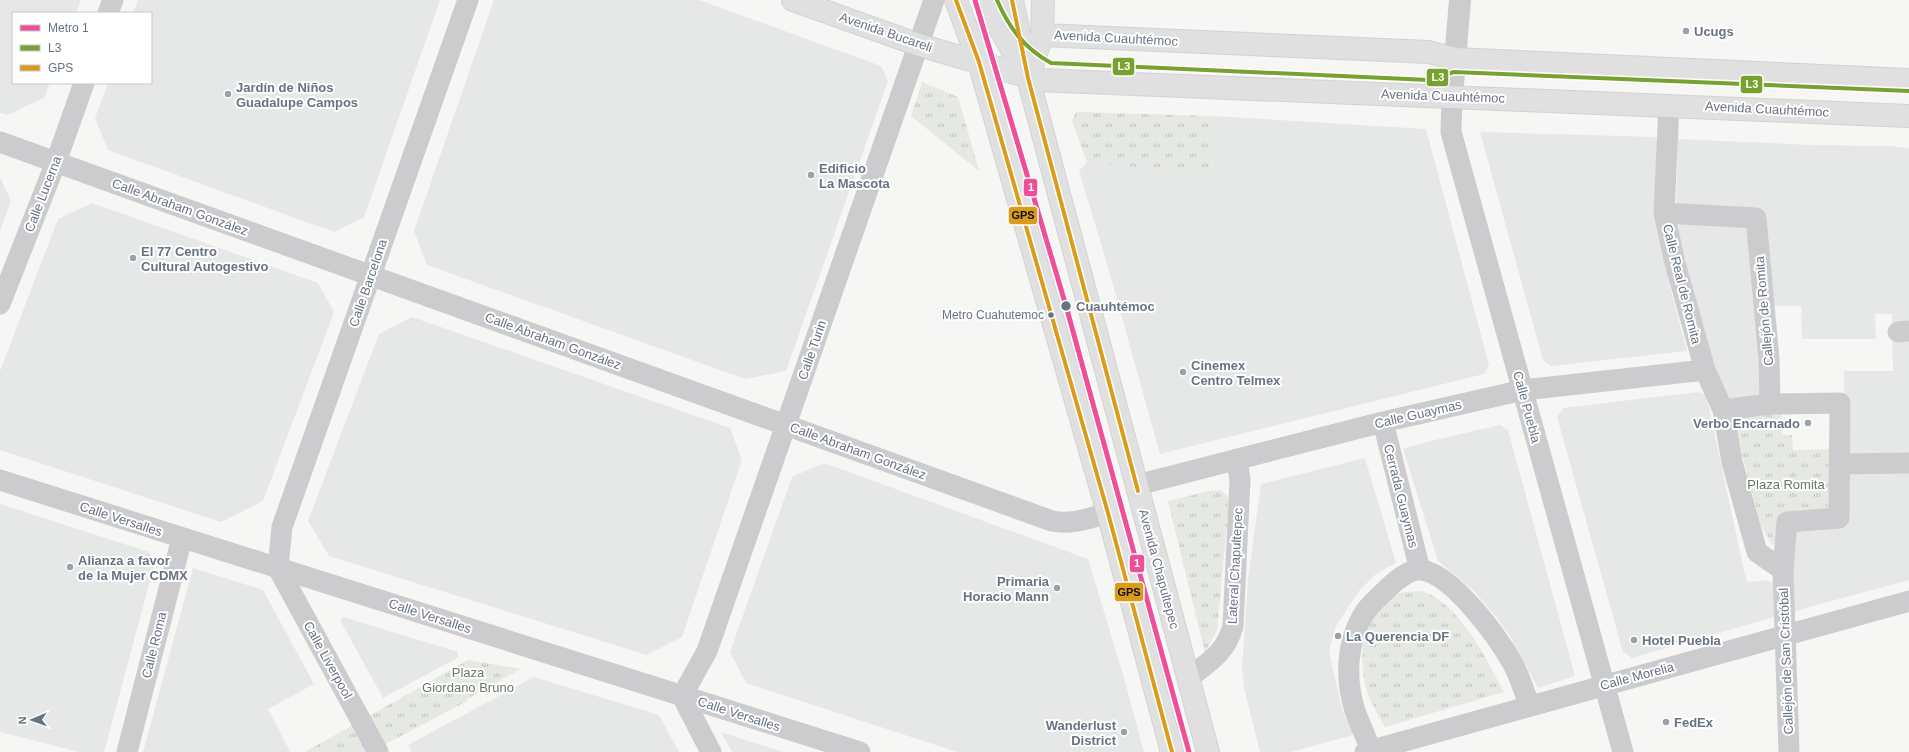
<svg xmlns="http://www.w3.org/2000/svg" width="1909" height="752" font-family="Helvetica,sans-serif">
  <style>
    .built { fill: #e6e7e7 }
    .park { fill: url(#park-tufts) }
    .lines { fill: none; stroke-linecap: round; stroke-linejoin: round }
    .primary-casing { stroke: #d3d3d4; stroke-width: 24 }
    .minor { stroke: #ccccce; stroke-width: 21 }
    .tertiary { stroke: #ccccce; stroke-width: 22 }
    .primary { stroke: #e0e0e1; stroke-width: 22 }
    .bus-1-casing { stroke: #fff; stroke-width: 7 }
    .bus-2-casing { stroke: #fff; stroke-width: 7 }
    .bus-1 { stroke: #78a22f; stroke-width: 4 }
    .bus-2 { stroke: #da9c1a; stroke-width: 4 }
    .metro-1-casing { stroke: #fff; stroke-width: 8 }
    .metro-1 { stroke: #f04e98; stroke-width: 5 }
    .poi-dot { fill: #9aa1aa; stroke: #fff; stroke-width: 1.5 }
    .stop-dot { fill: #687382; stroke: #fff; stroke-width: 1.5 }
    .labels { text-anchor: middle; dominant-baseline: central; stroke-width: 4; stroke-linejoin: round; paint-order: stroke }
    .bus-label { font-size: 12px; fill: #687382; stroke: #fff; text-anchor: end }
    .poi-label { font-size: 13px; font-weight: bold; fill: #687382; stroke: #fff; text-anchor: start }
    .street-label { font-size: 13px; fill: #687382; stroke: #fff }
    .stop-label { font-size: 13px; font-weight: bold; fill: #687382; stroke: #fff; text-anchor: start }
    .park-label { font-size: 13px; fill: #677a66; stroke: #fff }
    .line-badge { stroke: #fff; stroke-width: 1.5 }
    .badge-label { font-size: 11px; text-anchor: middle; font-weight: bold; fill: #fff }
    .pale-badge-label { font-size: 11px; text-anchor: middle; font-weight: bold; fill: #111 }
  </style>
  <defs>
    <pattern id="park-tufts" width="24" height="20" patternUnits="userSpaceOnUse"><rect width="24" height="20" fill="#e5e8e3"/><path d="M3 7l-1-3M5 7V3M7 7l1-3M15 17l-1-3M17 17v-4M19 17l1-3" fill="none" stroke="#bdc0bd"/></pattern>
  </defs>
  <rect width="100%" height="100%" fill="#f6f6f5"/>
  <path class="built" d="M 0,0 L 81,0 L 76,13 L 13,13 L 13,83 L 50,83 L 44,98 L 7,115 L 0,113 Z
    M 138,0 L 440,0 L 364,217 L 334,232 L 108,150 L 95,118 L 108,83 L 151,83 L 151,13 L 133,13 Z
    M 494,0 L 699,0 L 881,66 L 888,81 L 786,371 L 745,379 L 427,265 L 414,231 Z
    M 1214,116 L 1426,129 L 1489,365 L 1484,374 L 1160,454 L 1108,267 L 1079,171 L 1087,162 L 1212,175 Z
    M 1480,132 L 1657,137 L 1662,248 L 1671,291 L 1687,351 L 1551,366 L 1543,360 Z
    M 1678,139 L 1813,145 L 1890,146 L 1909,148 L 1909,324 L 1892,326 L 1892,314 L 1875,314 L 1876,339 L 1802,339 L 1801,306 L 1769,306 L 1759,212 L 1676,207 Z
    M 0,177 L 11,201 L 0,231 Z
    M 92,203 L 318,283 L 334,312 L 263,501 L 221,522 L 0,450 L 0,371 L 58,219 Z
    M 1676,224 L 1746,227 L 1752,233 L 1764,401 L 1723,404 Z
    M 412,317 L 730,428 L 742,460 L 682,637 L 647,655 L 329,556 L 308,521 L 379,334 Z
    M 1909,338 L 1909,455 L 1843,456 L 1844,371 L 1893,371 L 1892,339 Z
    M 1698,392 L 1704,394 L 1707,399 L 1745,575 L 1748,582 L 1766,580 L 1775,584 L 1777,616 L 1632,658 L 1623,652 L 1557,417 L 1563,408 Z
    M 1500,425 L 1508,430 L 1575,676 L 1538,688 L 1508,633 L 1493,613 L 1473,590 L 1438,561 L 1403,449 L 1435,440 Z
    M 1365,458 L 1396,563 L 1376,574 L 1359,591 L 1336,626 L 1329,651 L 1340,701 L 1344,715 L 1357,734 L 1291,752 L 1260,752 L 1244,688 L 1242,668 L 1248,580 L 1261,484 Z
    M 824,463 L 1088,559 L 1124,678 L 1144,752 L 957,752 L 746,683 L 730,652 L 792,477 Z
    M 1909,472 L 1909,580 L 1795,611 L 1789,526 L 1842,473 Z
    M 0,504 L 149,552 L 155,562 L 104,752 L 79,752 L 0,732 Z
    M 193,568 L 263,590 L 314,684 L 268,709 L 290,751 L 287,752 L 143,752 Z
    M 343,617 L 458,652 L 457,658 L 383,698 L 340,620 Z
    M 534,677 L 659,715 L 679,752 L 412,752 L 408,745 Z
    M 721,732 L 733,736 L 783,752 L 732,752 Z"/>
  <path class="park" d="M 922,82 L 958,97 L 979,171 L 911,116 Z
    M 1076,112 L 1214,116 L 1212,175 L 1087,162 L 1072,121 Z
    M 1781,410 L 1782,435 L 1792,435 L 1793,450 L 1835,449 L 1837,514 L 1784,518 L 1773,546 L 1760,524 L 1731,413 Z
    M 1220,490 L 1227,496 L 1229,503 L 1217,630 L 1205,653 L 1168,501 L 1209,491 Z
    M 1422,591 C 1460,604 1486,658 1504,692 L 1385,727 C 1376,712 1367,696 1364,679 C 1359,646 1364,605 1400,593 C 1406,591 1415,592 1422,591 Z
    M 468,660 L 521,669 L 467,699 L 467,701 L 371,752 L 305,752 Z"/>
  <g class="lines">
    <defs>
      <path id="primary" d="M 793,0 L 919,45 L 1039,80 L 1909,116
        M 956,0 L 979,62 L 1108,513 L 1172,752
        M 986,0 L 990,11 L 1028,78 L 1208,752
        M 1012,0 L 1024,59
        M 1042,35 L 1429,52 L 1455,59 L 1909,80
        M 1028,78 L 1042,35 L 1043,0"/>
    </defs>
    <use href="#primary" class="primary-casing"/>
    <path class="minor" d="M 108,13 L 113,0
      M 1452,96 L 1451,132 L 1623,752
      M 1669,105 L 1664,213 L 1675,263 L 1705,370 L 1723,410
      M 0,142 L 1052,521 C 1071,525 1090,518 1108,513
      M 1664,213 L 1756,218 L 1769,359 L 1770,404
      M 0,304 L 56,162 L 84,83
      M 1898,332 L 1909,331
      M 1840,403 L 1839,518 L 1787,522 L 1783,570 L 1757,552 L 1732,462 L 1723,410 L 1770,404 Z
      M 1383,422 L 1420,570
      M 1840,464 L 1909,463
      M 0,480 L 860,752
      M 1137,485 L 1383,422 L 1523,390 L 1705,370
      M 1783,570 L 1789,752
      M 1188,679 C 1208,662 1226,653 1233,626 L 1240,480 L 1237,459
      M 1371,751 C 1366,737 1360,724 1355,711 C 1345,679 1346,641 1365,612 C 1370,604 1379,597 1386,590 C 1394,582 1410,568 1422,570 C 1453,575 1498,637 1513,664 C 1520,677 1524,692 1530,706
      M 127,752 L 182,538
      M 378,752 L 278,568 L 282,527 L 468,0
      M 711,752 L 682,696 L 707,651 L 934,0
      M 1365,752 L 1909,601"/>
    <path class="tertiary" d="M 1452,96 L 1460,0"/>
    <use href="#primary" class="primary"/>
    <defs>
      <path id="bus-1" d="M 997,0 C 1009,28 1024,48 1051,63 L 1429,80 L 1454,72 L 1909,91"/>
      <path id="bus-2" d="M 956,0 L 979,62 L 1108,513 L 1172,752
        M 1012,0 L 1028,78 L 1138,491"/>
    </defs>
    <use href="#bus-1" class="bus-1-casing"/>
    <use href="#bus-2" class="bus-2-casing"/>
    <use href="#bus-1" class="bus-1"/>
    <use href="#bus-2" class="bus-2"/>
    <defs>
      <path id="metro-1" d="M 975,0 L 1066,306 L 1189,752"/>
    </defs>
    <use href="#metro-1" class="metro-1-casing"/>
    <use href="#metro-1" class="metro-1"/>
  </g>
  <g class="poi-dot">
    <circle cx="1686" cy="31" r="4"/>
    <circle cx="228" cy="94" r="4"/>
    <circle cx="811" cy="175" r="4"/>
    <circle cx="133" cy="258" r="4"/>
    <circle cx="1183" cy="372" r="4"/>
    <circle cx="1808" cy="423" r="4"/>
    <circle cx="70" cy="567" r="4"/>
    <circle cx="1057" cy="588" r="4"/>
    <circle cx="1338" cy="636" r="4"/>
    <circle cx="1634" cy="640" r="4"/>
    <circle cx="1666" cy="722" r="4"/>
    <circle cx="1124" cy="732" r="4"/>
  </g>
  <g class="stop-dot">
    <circle cx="1066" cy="306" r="5.5"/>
    <circle cx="1051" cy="315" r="3.5"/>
  </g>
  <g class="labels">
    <g class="bus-label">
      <text x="1044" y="315">Metro Cuahutemoc</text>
    </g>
    <g class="poi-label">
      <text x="1694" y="31">Ucugs</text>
      <text x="236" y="87">Jardín de Niños<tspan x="236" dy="15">Guadalupe Campos</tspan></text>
      <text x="819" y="168">Edificio<tspan x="819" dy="15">La Mascota</tspan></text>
      <text x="141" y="251">El 77 Centro<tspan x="141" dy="15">Cultural Autogestivo</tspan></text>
      <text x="1191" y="365">Cinemex<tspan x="1191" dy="15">Centro Telmex</tspan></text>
      <text x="1800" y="423" text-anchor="end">Verbo Encarnado</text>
      <text x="78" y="560">Alianza a favor<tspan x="78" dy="15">de la Mujer CDMX</tspan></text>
      <text x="1049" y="581" text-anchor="end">Primaria<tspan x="1049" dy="15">Horacio Mann</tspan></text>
      <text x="1346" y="636">La Querencia DF</text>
      <text x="1642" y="640">Hotel Puebla</text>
      <text x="1674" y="722">FedEx</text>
      <text x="1116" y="725" text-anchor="end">Wanderlust<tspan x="1116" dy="15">District</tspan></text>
    </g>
    <g class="street-label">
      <text transform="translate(886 32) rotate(19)">Avenida Bucareli</text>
      <text transform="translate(1116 38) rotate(3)">Avenida Cuauhtémoc</text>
      <text transform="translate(1443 96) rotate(2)">Avenida Cuauhtémoc</text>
      <text transform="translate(1767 109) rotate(3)">Avenida Cuauhtémoc</text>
      <text transform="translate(43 194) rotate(-69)">Calle Lucerna</text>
      <text transform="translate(180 207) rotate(20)">Calle Abraham González</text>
      <text transform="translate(368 283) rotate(-71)">Calle Barcelona</text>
      <text transform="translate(1682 284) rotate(76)">Calle Real de Romita</text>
      <text transform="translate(1764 311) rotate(-95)">Callejón de Romita</text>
      <text transform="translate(553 341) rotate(20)">Calle Abraham González</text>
      <text transform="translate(812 350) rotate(-71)">Calle Turin</text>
      <text transform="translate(1527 407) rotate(75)">Calle Puebla</text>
      <text transform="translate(1418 414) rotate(-13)">Calle Guaymas</text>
      <text transform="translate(858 451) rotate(20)">Calle Abraham González</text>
      <text transform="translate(1401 496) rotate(76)">Cerrada Guaymas</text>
      <text transform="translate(121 519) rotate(18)">Calle Versalles</text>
      <text transform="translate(1235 566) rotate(-87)">Lateral Chapultepec</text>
      <text transform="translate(1159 569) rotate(75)">Avenida Chapultepec</text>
      <text transform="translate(430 616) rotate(18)">Calle Versalles</text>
      <text transform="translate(154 645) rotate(-76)">Calle Roma</text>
      <text transform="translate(328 660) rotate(61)">Calle Liverpool</text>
      <text transform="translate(1786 661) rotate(-92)">Callejón de San Cristóbal</text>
      <text transform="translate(1637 676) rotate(-15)">Calle Morelia</text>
      <text transform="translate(739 714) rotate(18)">Calle Versalles</text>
    </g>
    <g class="stop-label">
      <text x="1076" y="306">Cuauhtémoc</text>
    </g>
    <g class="park-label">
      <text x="1786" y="484">Plaza Romita</text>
      <text x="468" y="672">Plaza<tspan x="468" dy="15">Giordano Bruno</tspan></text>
    </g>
  </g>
  <g class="line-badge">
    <rect x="1112" y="57" width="23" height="19" rx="4" fill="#78a22f"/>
    <rect x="1426" y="68" width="23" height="19" rx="4" fill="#78a22f"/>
    <rect x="1740" y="75" width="23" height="19" rx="4" fill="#78a22f"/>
    <rect x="1023" y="178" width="15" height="19" rx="4" fill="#f04e98"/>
    <rect x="1008" y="206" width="30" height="19" rx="4" fill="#da9c1a"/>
    <rect x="1129" y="554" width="16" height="19" rx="4" fill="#f04e98"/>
    <rect x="1114" y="582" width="30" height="20" rx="4" fill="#da9c1a"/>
  </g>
  <g class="badge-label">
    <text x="1124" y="70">L3</text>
    <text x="1438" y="81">L3</text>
    <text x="1752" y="88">L3</text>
    <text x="1031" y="191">1</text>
    <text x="1137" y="567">1</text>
  </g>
  <g class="pale-badge-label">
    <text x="1023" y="219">GPS</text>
    <text x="1129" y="596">GPS</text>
  </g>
  <rect x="12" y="12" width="140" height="72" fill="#ffffff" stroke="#c3c7cd"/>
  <rect x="20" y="25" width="20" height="6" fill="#f04e98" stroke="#c3c7cd"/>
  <text x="48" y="32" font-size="12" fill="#687382">Metro 1</text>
  <rect x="20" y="45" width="20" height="6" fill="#78a22f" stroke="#c3c7cd"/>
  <text x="48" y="52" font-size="12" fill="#687382">L3</text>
  <rect x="20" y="65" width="20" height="6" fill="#da9c1a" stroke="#c3c7cd"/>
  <text x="48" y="72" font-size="12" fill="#687382">GPS</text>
  <g transform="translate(32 720) rotate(268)" stroke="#ffffff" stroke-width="3" paint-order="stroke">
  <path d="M0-3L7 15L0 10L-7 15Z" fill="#687382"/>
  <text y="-6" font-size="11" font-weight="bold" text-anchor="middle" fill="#687382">N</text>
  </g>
</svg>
